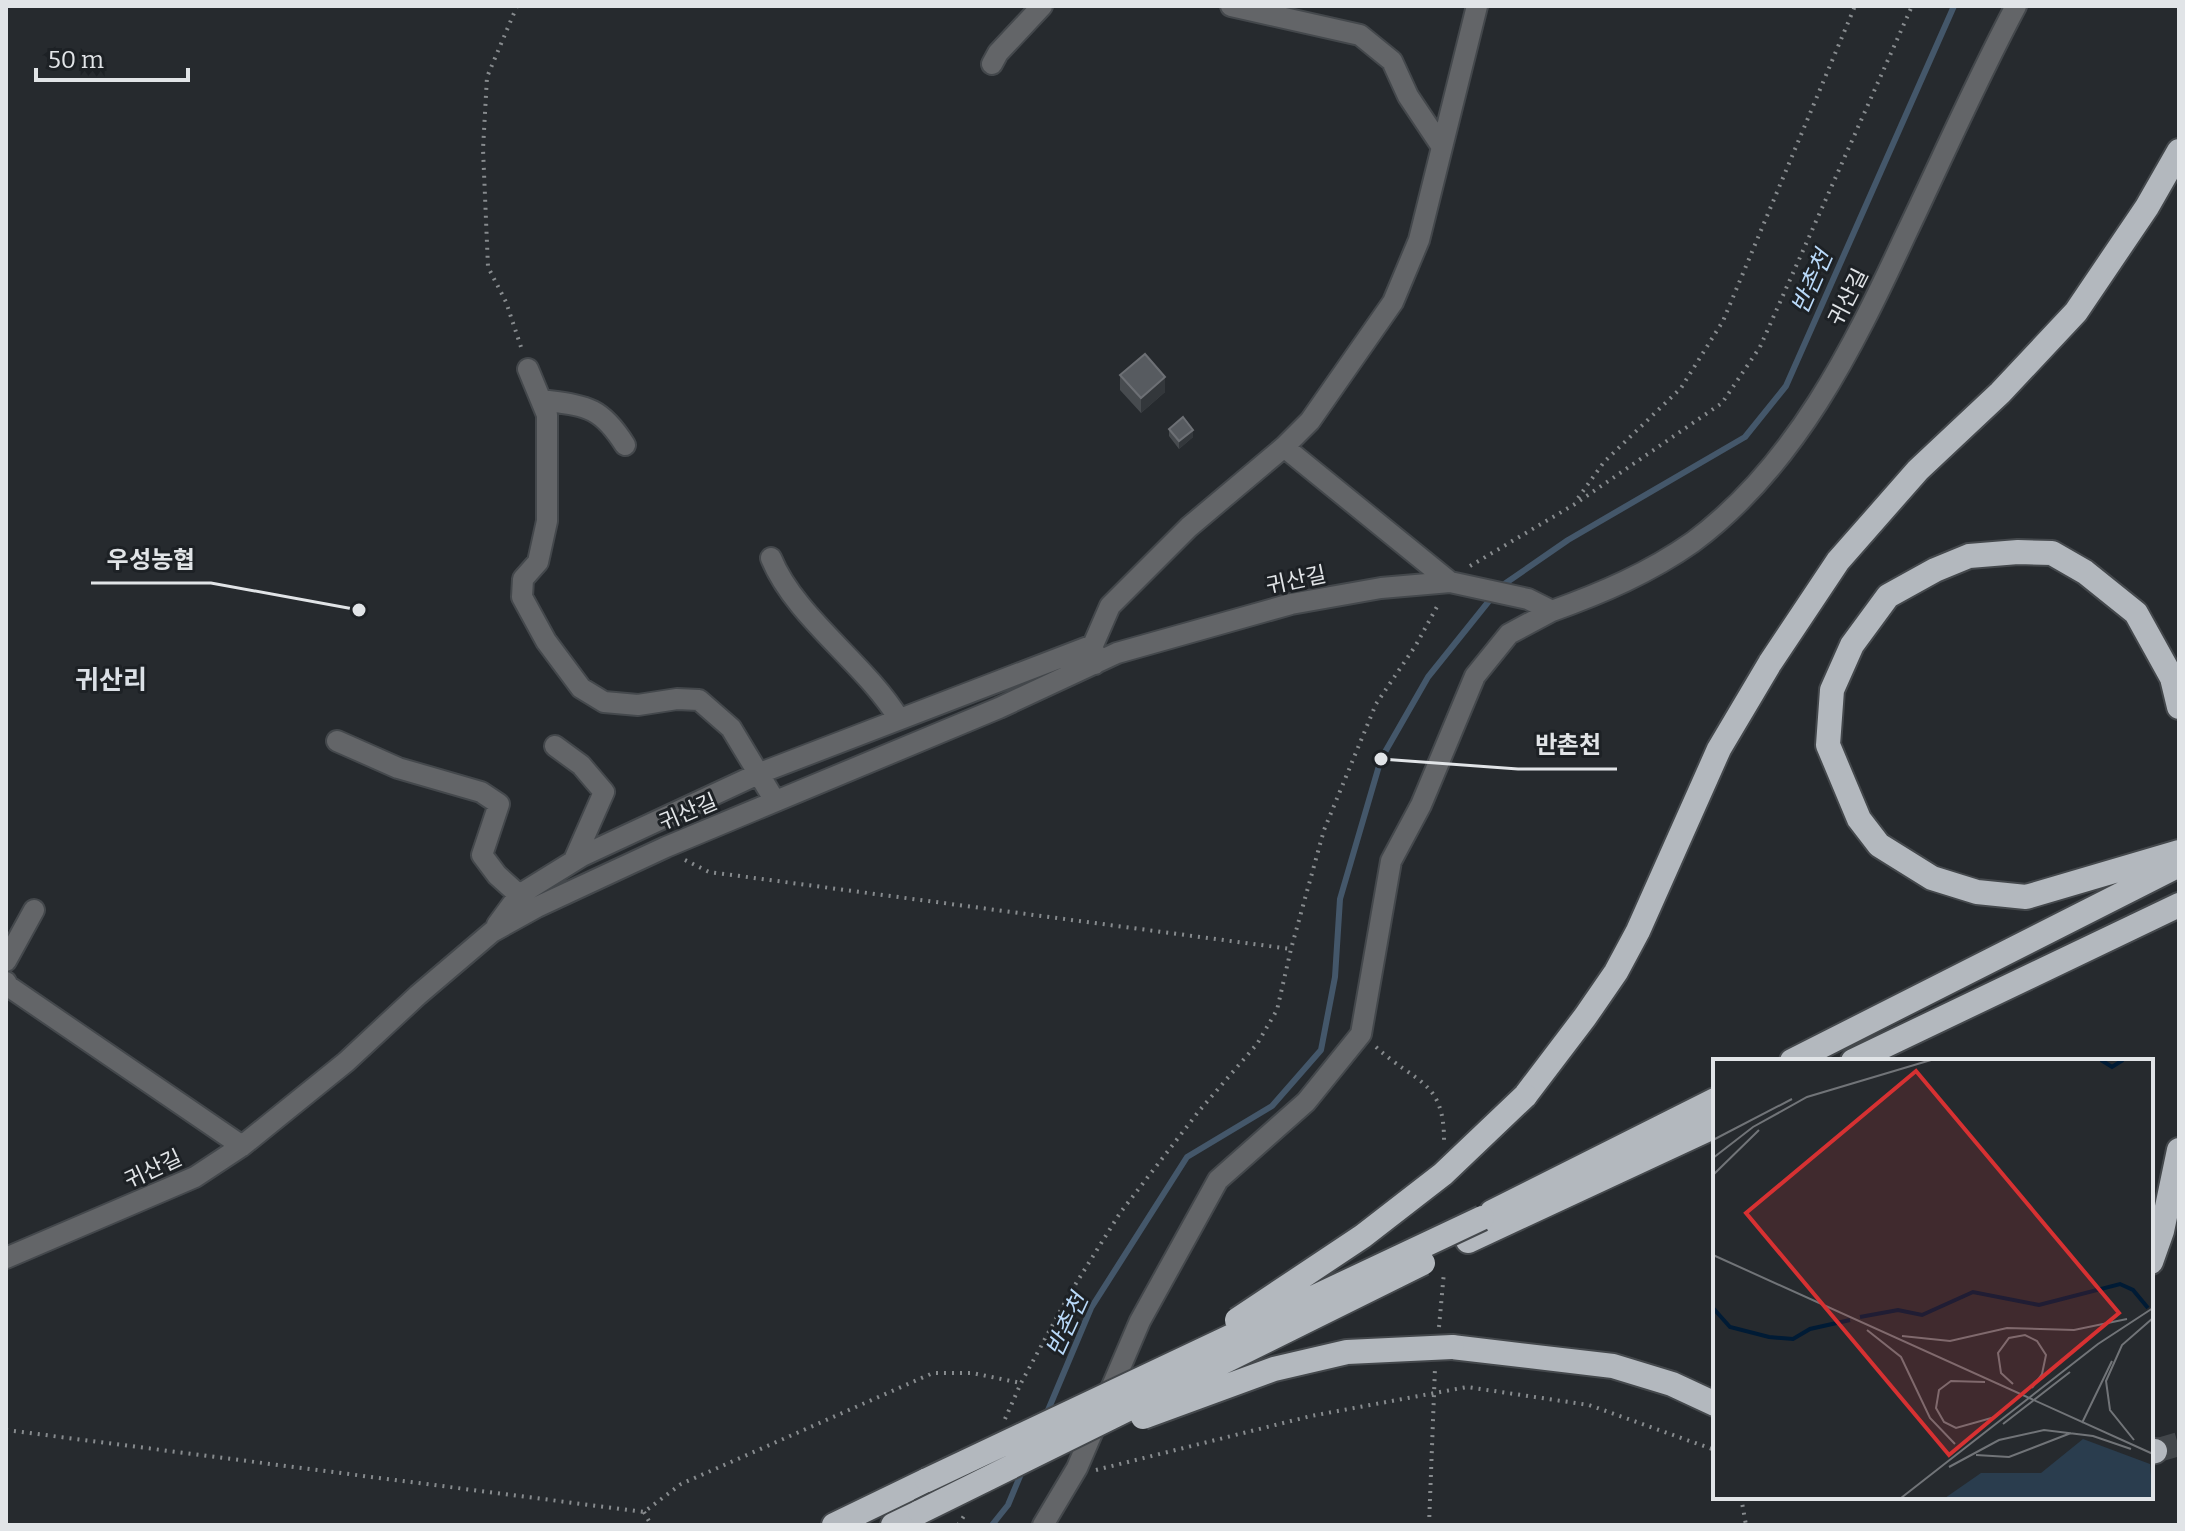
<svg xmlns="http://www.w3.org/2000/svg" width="2185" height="1531" font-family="Bitter,'Noto Sans KR',serif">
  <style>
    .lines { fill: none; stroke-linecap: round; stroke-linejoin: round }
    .stream { stroke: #44576a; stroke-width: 6 }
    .highway-tunnel { stroke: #42464a; stroke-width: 24; stroke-dasharray: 24 12; stroke-linecap: butt }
    .minor-casing { stroke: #44484c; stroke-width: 24 }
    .highway-casing { stroke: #44484c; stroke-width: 28 }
    .path { stroke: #878b8e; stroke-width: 4; stroke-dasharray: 2 6; stroke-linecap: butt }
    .minor { stroke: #636568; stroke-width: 20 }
    .highway { stroke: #b3b8be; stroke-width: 24 }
    .highway-bridge-casing { stroke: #44484c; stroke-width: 28; stroke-linecap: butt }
    .highway-bridge { stroke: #b3b8be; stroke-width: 24 }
    .wall { fill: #474b4f }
    .shaded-wall { fill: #33373b }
    .building { fill: #575b60; stroke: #6d7075; stroke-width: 2 }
    .labels { text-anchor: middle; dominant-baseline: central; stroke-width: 6; stroke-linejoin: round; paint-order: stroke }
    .street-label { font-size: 22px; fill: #e1e4e7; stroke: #1d2125 }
    .water-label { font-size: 24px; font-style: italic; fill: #b9d9f9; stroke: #1d2125 }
    .quarter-label { font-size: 26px; font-weight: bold; fill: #dbe0e6; stroke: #1d2125 }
    .inset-river { fill: none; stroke: #001b35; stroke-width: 4 }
    .inset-road { fill: none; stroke: #717478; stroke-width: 2 }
    .view { fill: #d73132; fill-opacity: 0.15; stroke: #d73132; stroke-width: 4 }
    .inset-edge { fill: none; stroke: #e1e4e7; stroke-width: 4 }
    .leader { fill: none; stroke: #e1e4e7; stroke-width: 3 }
    .callout-dot { fill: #e1e4e7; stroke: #1d2125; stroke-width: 3 }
    .callout-label { font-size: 24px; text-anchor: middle; font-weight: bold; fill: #e1e4e7; stroke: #1d2125; stroke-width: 6; stroke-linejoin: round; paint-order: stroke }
  </style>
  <rect width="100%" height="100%" fill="#262a2e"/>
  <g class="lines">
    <path class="stream" d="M 1500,587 L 1568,540 L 1745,437 L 1786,386 L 1954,6
      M 1046,1415 L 1091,1308 L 1187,1157 L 1272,1106 L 1321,1050 L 1335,977 L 1340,899 L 1381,759 L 1428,677 L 1493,596
      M 992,1525 L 1008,1505 L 1023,1469"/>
    <path class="highway-tunnel" d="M 2155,1451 L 2179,1444"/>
    <defs>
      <path id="minor" d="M 1231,6 L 1360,35 L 1392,61 L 1408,96 L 1442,147
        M 992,64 L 998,53 L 1042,6
        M 528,369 L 547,415 L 547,521 L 538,562 L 523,579 L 522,597 L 546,641 L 581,688 L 604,702 L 638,705 L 677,699 L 699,700 L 731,728 L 775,801
        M 541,400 C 585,406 600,405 625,445
        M 1284,447 L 1450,582
        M 771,558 C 795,617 865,663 899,719
        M 1095,664 L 1093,645 L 1110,606 L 1189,527 L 1284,447 L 1310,421 L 1393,302 L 1419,240 L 1477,6
        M 337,741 L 398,768 L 481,792 L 499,804 L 482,855 L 497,875 L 519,895
        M 555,746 L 581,765 L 604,792 L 574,860
        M 497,925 L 519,895 L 582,856 L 760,773 L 1093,645
        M 6,961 L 34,910
        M 6,982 L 8,986 L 242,1146
        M 6,1258 L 195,1177 L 242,1146 L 346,1062 L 418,995 L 492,932 L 537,907 L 666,847 L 999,708 L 1117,653 L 1291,604 L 1381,588 L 1450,582 L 1528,599 L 1552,611 C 1602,593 1649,573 1693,542 C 1795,466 1853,348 1905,236 C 1942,159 1976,81 2016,6
        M 1043,1525 L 1077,1468 L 1140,1321 L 1218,1180 L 1306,1102 L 1361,1034 L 1391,861 L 1421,805 L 1475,676 L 1509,634 L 1552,611"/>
      <path id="highway" d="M 2179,707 L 2172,678 L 2136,613 L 2085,572 L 2052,553 L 2018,552 L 1969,556 L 1935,570 L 1888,596 L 1852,645 L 1832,690 L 1828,745 L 1859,819 L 1879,845 L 1932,878 L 1977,892 L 2026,897 L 2179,852
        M 1792,1061 L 2179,865
        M 1853,1061 L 2179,905
        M 1525,1096 L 1585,1017 L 1616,972 L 1638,931 L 1719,749 L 1770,663 L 1838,561 L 1918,470 L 2000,393 L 2076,312 L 2147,207 L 2179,151
        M 1492,1212 L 1715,1100
        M 1468,1241 L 1715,1126
        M 2151,1262 L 2162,1231 L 2179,1150
        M 1452,1347 L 1613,1366 L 1672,1384 L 1715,1404
        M 2151,1452 L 2155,1451
        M 834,1525 L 927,1480
        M 893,1525 L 920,1512"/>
    </defs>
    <use href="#minor" class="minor-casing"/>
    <use href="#highway" class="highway-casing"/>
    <path class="path" d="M 517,6 L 487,77 L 483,149 L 488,267 L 506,302 L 522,350
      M 1578,498 L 1604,462 L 1681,388 L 1723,321 L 1855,6
      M 1470,566 L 1575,504 L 1722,403 L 1760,347 L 1912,6
      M 685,860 L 709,872 L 1291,949
      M 1376,1047 C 1416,1084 1445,1080 1444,1143
      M 1439,1327 L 1444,1272
      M 1005,1419 L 1021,1383 L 1070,1293 L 1120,1213 L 1199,1111 L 1257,1044 L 1277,1010 L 1291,949 L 1324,830 L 1376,704 L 1416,645 L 1439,603
      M 6,1430 L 644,1512 L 681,1484 L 933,1373 L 972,1373 L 1021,1383
      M 1096,1470 L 1311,1416 L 1467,1387 L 1589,1405 L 1715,1450
      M 1741,1497 L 1746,1525
      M 644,1512 L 651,1525
      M 958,1525 L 964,1516
      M 1429,1525 L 1435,1368"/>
    <use href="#minor" class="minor"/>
    <use href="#highway" class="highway"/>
    <defs>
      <path id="highway-bridge" d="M 1237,1320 L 1363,1236 L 1443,1174 L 1525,1096
        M 1143,1417 L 1274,1369 L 1347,1352 L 1452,1347
        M 927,1480 L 1482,1218
        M 920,1512 L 1423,1263"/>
    </defs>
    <use href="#highway-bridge" class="highway-bridge-casing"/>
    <use href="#highway-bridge" class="highway-bridge"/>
  </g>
  <path class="wall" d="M 1120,375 L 1165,392 L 1141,413 L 1120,390 Z
    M 1169,429 L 1193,437 L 1179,449 L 1169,436 Z"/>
  <path class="shaded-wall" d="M 1165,377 L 1165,392 L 1141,413 L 1141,398 Z
    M 1193,430 L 1193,437 L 1179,449 L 1179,441 Z"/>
  <path class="building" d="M 1145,354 L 1165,377 L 1141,398 L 1120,375 Z
    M 1183,417 L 1193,430 L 1179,441 L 1169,429 Z"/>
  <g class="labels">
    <g class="street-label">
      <text transform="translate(1848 297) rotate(-63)">귀산길</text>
      <text transform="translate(1296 580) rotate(-12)">귀산길</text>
      <text transform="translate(688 812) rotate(-23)">귀산길</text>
      <text transform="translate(153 1169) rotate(-25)">귀산길</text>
    </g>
    <g class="water-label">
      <text transform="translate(1812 282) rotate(-66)">반촌천</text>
      <text transform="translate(1067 1325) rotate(-65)">반촌천</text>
    </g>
    <g class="quarter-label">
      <text x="111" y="680">귀산리</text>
    </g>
  </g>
  <g transform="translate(1713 1059)">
    <rect width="440" height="440" fill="#262a2e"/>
    <path d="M 370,380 L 437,405 L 440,439 L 232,439 L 268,414 L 328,414 Z" fill="#2a3d4e"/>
    <path class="inset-river" d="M 388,1 L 399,8 L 410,1M 0,249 L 17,268 L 56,278 L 80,280 L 97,270 L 137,261M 147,258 L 185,251 L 209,256 L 260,233 L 326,246 L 407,225 L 420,231 L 435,249"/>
    <path class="inset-road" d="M 0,81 L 79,40M 0,99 L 40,68 L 94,38 L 218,1M 0,116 L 46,71M 0,196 L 440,395M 154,271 L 188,298 L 217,359 L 242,385M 189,277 L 237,282 L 294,269 L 361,271 L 414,260M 272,323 L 238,322 L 226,331 L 223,349 L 231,363 L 243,369 L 282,358M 300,325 L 288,314 L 285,294 L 296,279 L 312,276 L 324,282 L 333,296 L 329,315 L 319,329M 369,364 L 399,302M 290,365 L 357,313M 421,381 L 397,351 L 393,322 L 409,286 L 440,259M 263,396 L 296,398 L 358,374M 236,408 L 286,381 L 331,371 L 380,377 L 418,390M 188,439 L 385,285 L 440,249"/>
    <path class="view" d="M 203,12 L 406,254 L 236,396 L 33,154 Z"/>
    <rect width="440" height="440" class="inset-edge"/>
  </g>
  <path class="leader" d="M359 610L211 583H91M1381 759L1518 769H1617"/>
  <g class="callout-dot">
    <circle cx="359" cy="610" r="8"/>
    <circle cx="1381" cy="759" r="8"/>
  </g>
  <g class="callout-label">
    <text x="151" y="568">우성농협</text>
    <text x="1568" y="753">반촌천</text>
  </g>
  <rect width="2185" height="1531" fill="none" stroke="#e1e4e7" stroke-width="16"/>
  <path d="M36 68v12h152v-12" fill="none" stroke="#e1e4e7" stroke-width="4"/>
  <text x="48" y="68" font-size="24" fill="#e1e4e7" stroke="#1d2125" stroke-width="6" paint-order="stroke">50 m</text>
</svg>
